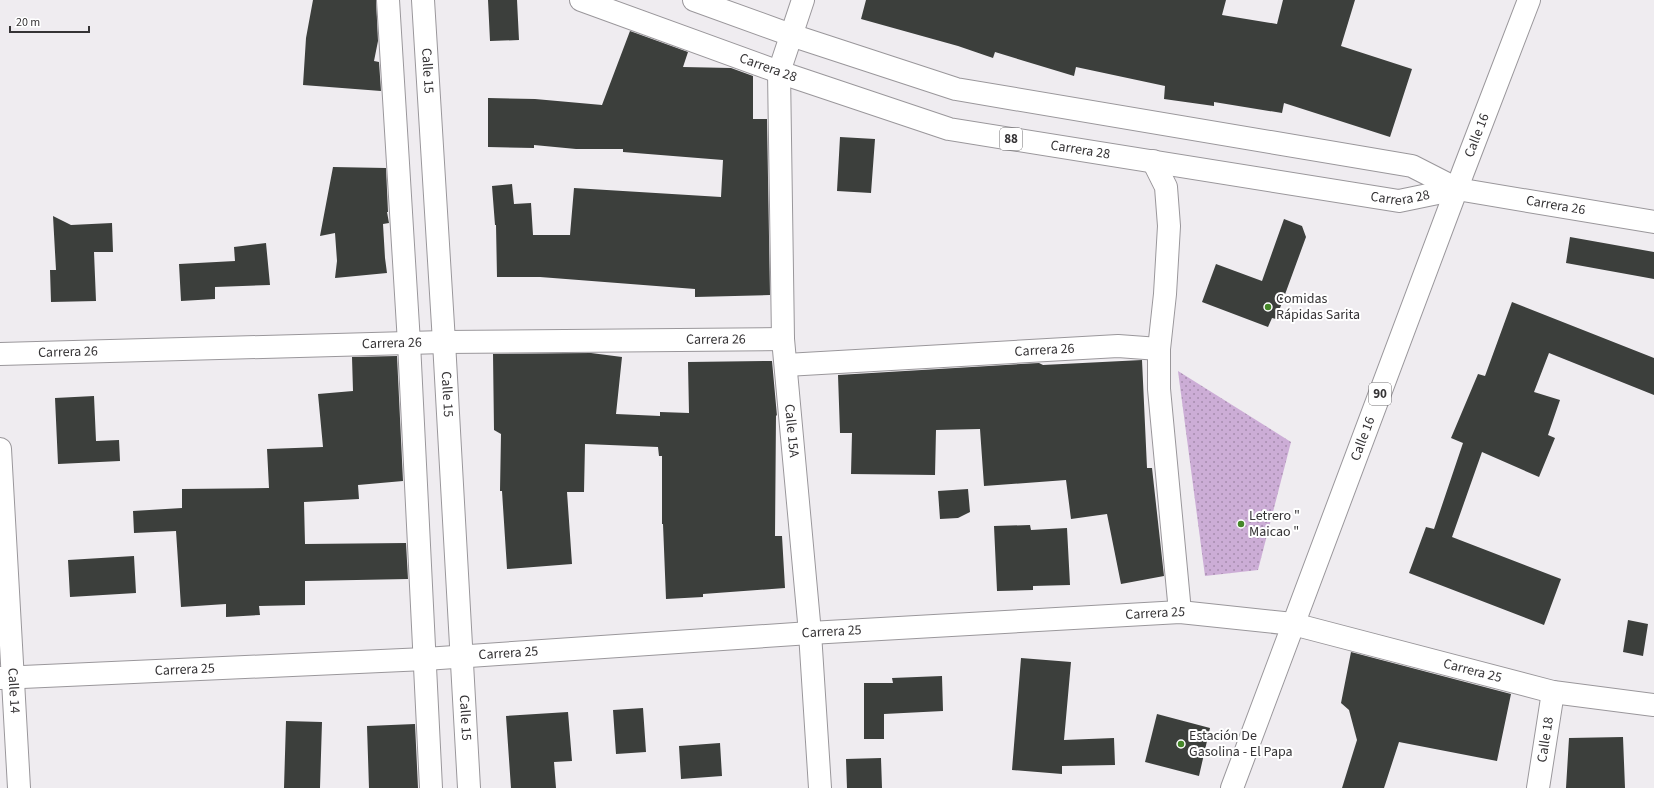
<svg xmlns="http://www.w3.org/2000/svg" width="1654" height="788" font-family="'Source Sans 3',sans-serif">
  <style>
    .green { fill: url(#green-dots) }
    .building { fill: #3c3f3c }
    .lines { fill: none; stroke-linecap: round; stroke-linejoin: round }
    .minor-casing { stroke: #9a979b; stroke-width: 24 }
    .highway-casing { stroke: #9a979b; stroke-width: 24 }
    .minor { stroke: #fff; stroke-width: 22 }
    .highway { stroke: #fff; stroke-width: 22 }
    .poi-dot { fill: #458729; stroke: #fff; stroke-width: 1.5 }
    .labels { text-anchor: middle; dominant-baseline: central; stroke-width: 4; stroke-linejoin: round; paint-order: stroke }
    .shield { fill: #fff; stroke: #727072; stroke-width: 1 }
    .shield-label { font-size: 13px; font-weight: bold; fill: #353335 }
    .street-label { font-size: 14px; fill: #353335; stroke: #fff }
    .poi-label { font-size: 14px; fill: #353335; stroke: #fff; text-anchor: start }
  </style>
  <defs>
    <pattern id="green-dots" width="8" height="8" patternUnits="userSpaceOnUse"><rect width="8" height="8" fill="#ccadd6"/><path d="M2 2h.1M6 6h.1" fill="none" stroke="#a68dae" stroke-width="1.8" stroke-linecap="round"/></pattern>
  </defs>
  <rect width="100%" height="100%" fill="#efecf0"/>
  <path class="green" d="M 1178,371 L 1291,442 L 1258,570 L 1205,576 Z"/>
  <path class="building" d="M 313,0 L 376,0 L 378,41 L 374,61 L 379,62 L 381,91 L 303,85 L 306,38 Z
    M 488,0 L 517,0 L 519,40 L 490,41 Z
    M 866,0 L 1226,0 L 1222,15 L 1277,24 L 1283,0 L 1355,0 L 1341,46 L 1412,69 L 1390,137 L 1284,103 L 1282,113 L 1214,102 L 1214,106 L 1164,99 L 1165,86 L 1076,67 L 1074,76 L 995,52 L 993,58 L 958,46 L 861,19 Z
    M 630,31 L 688,52 L 683,67 L 731,68 L 753,76 L 753,119 L 767,119 L 770,295 L 695,297 L 695,289 L 540,277 L 497,277 L 496,225 L 495,225 L 492,186 L 512,184 L 514,204 L 531,203 L 533,235 L 570,235 L 574,188 L 721,197 L 723,160 L 623,152 L 623,149 L 576,149 L 534,145 L 534,148 L 488,147 L 488,98 L 535,99 L 602,105 Z
    M 840,137 L 875,139 L 871,193 L 837,191 Z
    M 333,167 L 386,168 L 388,212 L 387,212 L 389,223 L 383,224 L 385,258 L 387,273 L 335,278 L 337,261 L 335,233 L 320,236 Z
    M 53,216 L 71,225 L 112,223 L 113,252 L 94,252 L 96,301 L 51,302 L 50,270 L 56,270 Z
    M 1284,219 L 1302,226 L 1306,237 L 1276,319 L 1272,318 L 1268,327 L 1202,302 L 1216,264 L 1262,281 Z
    M 1570,237 L 1654,252 L 1654,279 L 1566,263 Z
    M 266,243 L 270,285 L 215,287 L 215,299 L 181,301 L 179,264 L 235,261 L 234,247 Z
    M 1512,302 L 1654,358 L 1654,395 L 1549,353 L 1534,392 L 1560,400 L 1548,435 L 1555,438 L 1539,477 L 1482,452 L 1452,537 L 1561,579 L 1544,625 L 1409,573 L 1426,527 L 1434,529 L 1463,443 L 1451,438 L 1478,374 L 1485,376 Z
    M 591,353 L 622,357 L 616,414 L 660,416 L 660,412 L 689,413 L 688,362 L 772,361 L 777,416 L 776,415 L 775,536 L 782,536 L 785,588 L 703,594 L 703,597 L 666,599 L 663,524 L 662,524 L 662,456 L 659,456 L 658,447 L 585,444 L 584,492 L 567,492 L 572,564 L 507,569 L 502,491 L 500,491 L 501,434 L 494,430 L 493,354 Z
    M 397,356 L 403,481 L 358,485 L 359,499 L 304,502 L 305,544 L 406,543 L 408,579 L 305,581 L 305,605 L 259,606 L 260,615 L 226,617 L 226,604 L 181,607 L 176,531 L 134,533 L 133,511 L 182,508 L 182,489 L 269,488 L 267,449 L 323,447 L 318,394 L 353,391 L 352,357 Z
    M 1142,360 L 1147,468 L 1152,468 L 1164,576 L 1121,584 L 1107,514 L 1071,519 L 1066,480 L 984,486 L 980,429 L 936,430 L 935,475 L 851,474 L 852,433 L 840,433 L 838,375 L 1039,363 L 1043,365 Z
    M 94,396 L 96,441 L 119,440 L 120,461 L 58,464 L 55,398 Z
    M 968,489 L 970,512 L 958,518 L 940,519 L 938,491 Z
    M 1030,525 L 1031,530 L 1067,528 L 1070,585 L 1033,586 L 1033,590 L 997,591 L 994,526 Z
    M 134,556 L 136,593 L 70,597 L 68,560 Z
    M 1628,620 L 1648,624 L 1643,656 L 1623,652 Z
    M 1351,652 L 1511,694 L 1497,761 L 1399,742 L 1384,788 L 1342,788 L 1357,740 L 1349,710 L 1341,703 Z
    M 1021,658 L 1071,662 L 1064,740 L 1114,738 L 1115,765 L 1062,766 L 1062,774 L 1012,770 Z
    M 942,676 L 943,711 L 884,714 L 884,739 L 864,739 L 864,683 L 893,683 L 892,678 Z
    M 643,708 L 646,752 L 616,754 L 613,710 Z
    M 568,712 L 572,761 L 554,762 L 556,788 L 511,788 L 506,716 Z
    M 1157,714 L 1210,728 L 1199,776 L 1145,762 Z
    M 286,721 L 322,722 L 320,788 L 284,788 Z
    M 415,724 L 418,788 L 369,788 L 367,726 Z
    M 1623,737 L 1625,788 L 1566,788 L 1569,738 Z
    M 720,743 L 722,776 L 681,779 L 679,746 Z
    M 881,758 L 882,788 L 847,788 L 846,759 Z"/>
  <g class="lines">
    <defs>
      <g id="minor">
        <path d="M 388,0 L 409,343 L 431,788"/>
        <path id="s1" d="M 423,0 L 444,342 L 469,788"/>
        <path id="s2" d="M 803,0 L 779,72 L 783,339 L 810,633 L 820,788"/>
        <path d="M 1153,161 L 1166,187 L 1169,226 L 1165,294 L 1159,349 L 1159,389 L 1180,612"/>
        <path id="s3" d="M 1457,189 L 1654,222"/>
        <path id="s4" d="M 0,354 L 444,342 L 783,339"/>
        <path id="s5" d="M 786,365 L 1118,346 L 1159,349"/>
        <path id="s6" d="M 0,449 L 19,788"/>
        <path id="s7" d="M 0,678 L 425,659 L 810,633 L 1180,612 L 1293,624 L 1553,692 L 1654,705"/>
        <path id="s8" d="M 1538,788 L 1553,692"/>
      </g>
      <g id="highway">
        <path id="s9" d="M 581,0 L 779,72 L 949,129 L 1399,201 L 1457,189"/>
        <path d="M 694,0 L 791,35 L 956,89 L 1412,166 L 1457,189"/>
        <path id="s10" d="M 1232,788 L 1463,172 L 1529,0"/>
      </g>
    </defs>
    <use href="#minor" class="minor-casing"/>
    <use href="#highway" class="highway-casing"/>
    <use href="#minor" class="minor"/>
    <use href="#highway" class="highway"/>
  </g>
  <g class="poi-dot">
    <circle cx="1268" cy="307" r="4"/>
    <circle cx="1241" cy="524" r="4"/>
    <circle cx="1181" cy="744" r="4"/>
  </g>
  <g class="labels">
    <g class="shield">
      <rect x="1000" y="128" width="22" height="22" rx="3"/>
      <rect x="1369" y="383" width="22" height="22" rx="3"/>
    </g>
    <g class="shield-label">
      <text x="1011" y="139">88</text>
      <text x="1380" y="394">90</text>
    </g>
    <g class="street-label">
      <text stroke="none"><textPath href="#s9" startOffset="199">Carrera 28</textPath></text>
      <text stroke="none"><textPath href="#s1" startOffset="71">Calle 15</textPath></text>
      <text stroke="none"><textPath href="#s10" startOffset="697">Calle 16</textPath></text>
      <text stroke="none"><textPath href="#s9" startOffset="523">Carrera 28</textPath></text>
      <text stroke="none"><textPath href="#s9" startOffset="847">Carrera 28</textPath></text>
      <text stroke="none"><textPath href="#s3" startOffset="100">Carrera 26</textPath></text>
      <text stroke="none"><textPath href="#s4" startOffset="716">Carrera 26</textPath></text>
      <text stroke="none"><textPath href="#s4" startOffset="392">Carrera 26</textPath></text>
      <text stroke="none"><textPath href="#s5" startOffset="259">Carrera 26</textPath></text>
      <text stroke="none"><textPath href="#s4" startOffset="68">Carrera 26</textPath></text>
      <text stroke="none"><textPath href="#s1" startOffset="395">Calle 15</textPath></text>
      <text stroke="none"><textPath href="#s2" startOffset="435">Calle 15A</textPath></text>
      <text stroke="none"><textPath href="#s10" startOffset="373">Calle 16</textPath></text>
      <text stroke="none"><textPath href="#s7" startOffset="1157">Carrera 25</textPath></text>
      <text stroke="none"><textPath href="#s7" startOffset="833">Carrera 25</textPath></text>
      <text stroke="none"><textPath href="#s7" startOffset="509">Carrera 25</textPath></text>
      <text stroke="none"><textPath href="#s7" startOffset="185">Carrera 25</textPath></text>
      <text stroke="none"><textPath href="#s7" startOffset="1481">Carrera 25</textPath></text>
      <text stroke="none"><textPath href="#s6" startOffset="242">Calle 14</textPath></text>
      <text stroke="none"><textPath href="#s1" startOffset="719">Calle 15</textPath></text>
      <text stroke="none"><textPath href="#s8" startOffset="49">Calle 18</textPath></text>
    </g>
    <g class="poi-label">
      <text x="1276" y="299">Comidas<tspan x="1276" dy="16">Rápidas Sarita</tspan></text>
      <text x="1249" y="516">Letrero "<tspan x="1249" dy="16">Maicao "</tspan></text>
      <text x="1189" y="736">Estación De<tspan x="1189" dy="16">Gasolina - El Papa</tspan></text>
    </g>
  </g>
  <path d="M10 26v6h79v-6" fill="none" stroke="#353335" stroke-width="2"/>
  <text x="16" y="26" font-size="12" fill="#353335" stroke="#ffffff" stroke-width="3" paint-order="stroke">20 m</text>
</svg>
